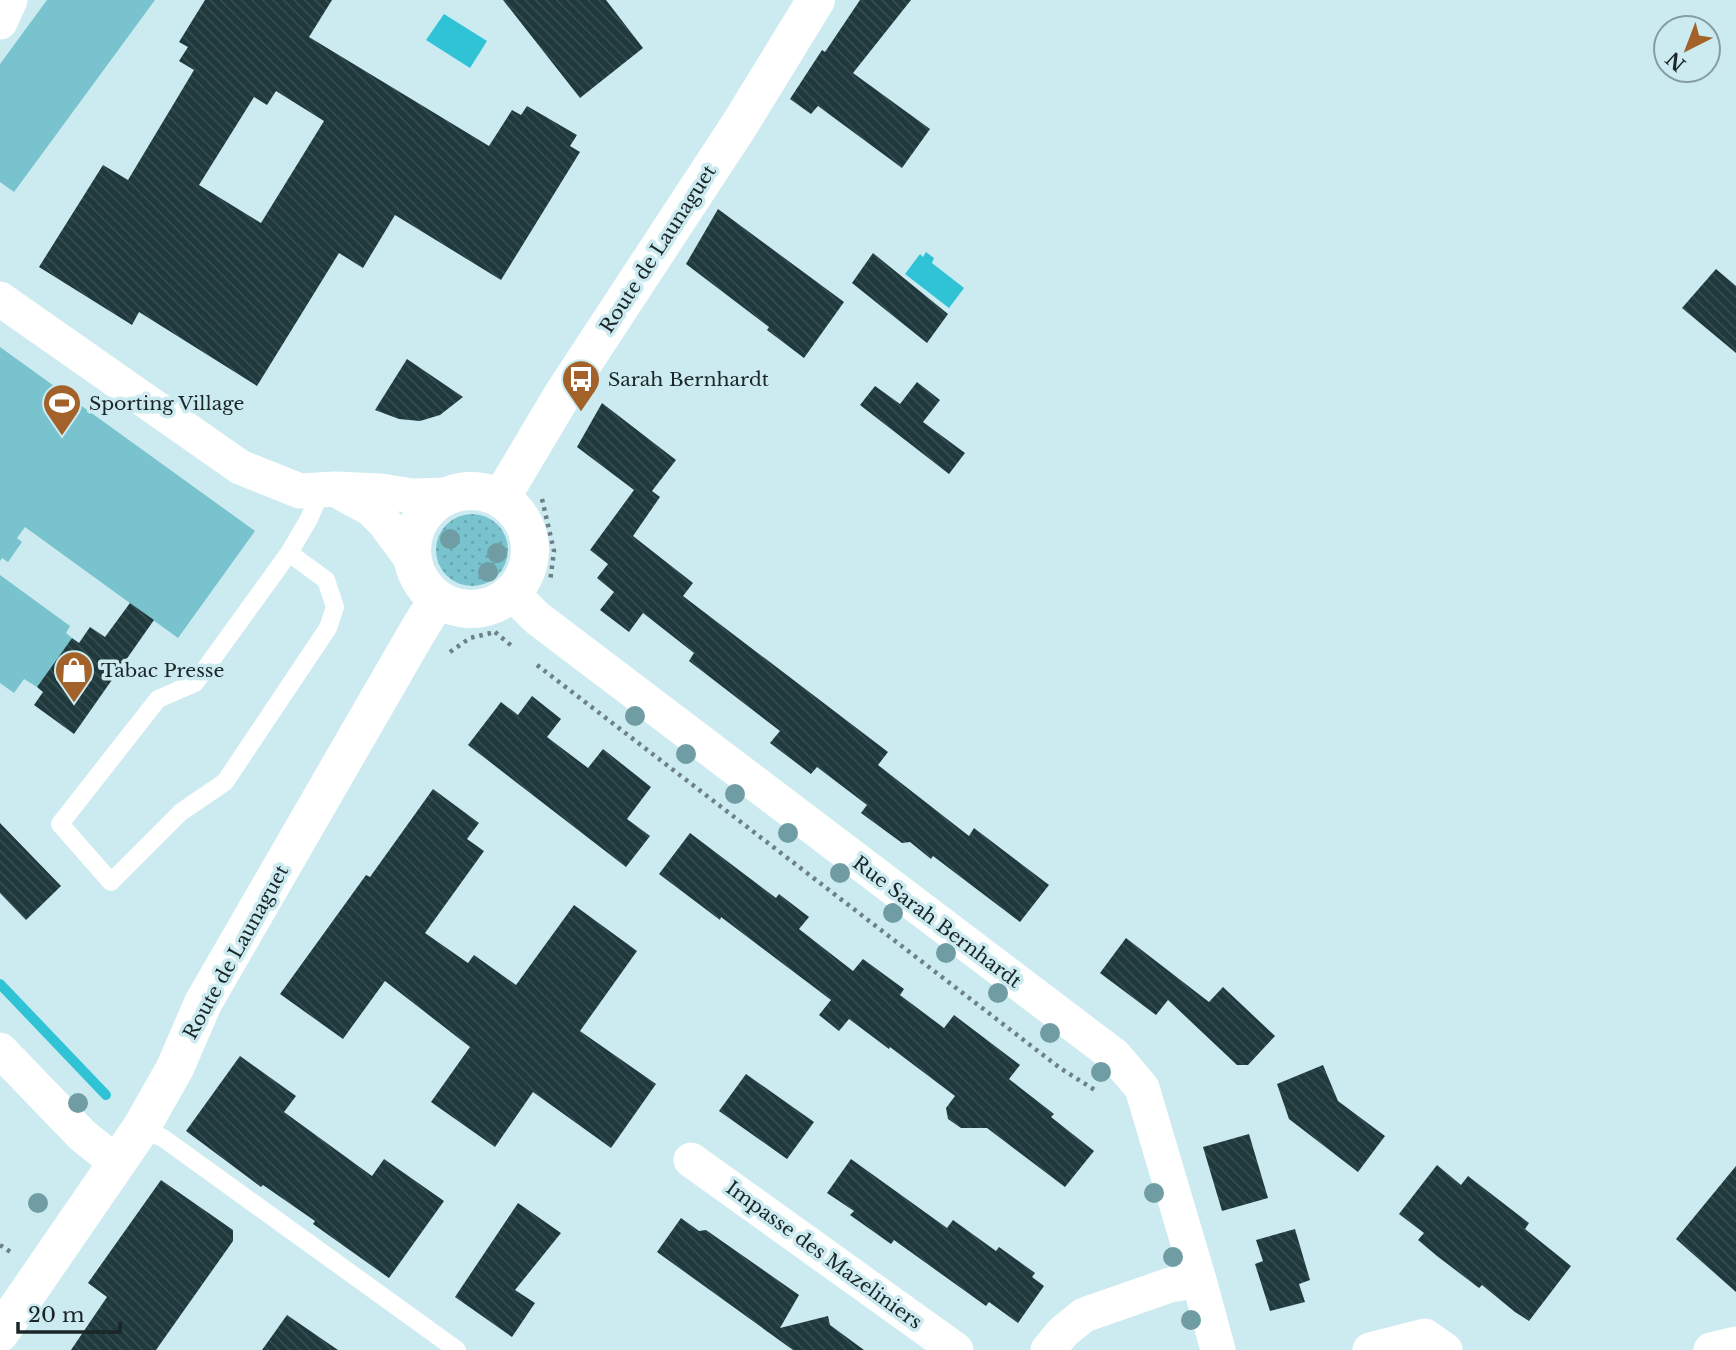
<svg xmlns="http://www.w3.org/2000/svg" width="1736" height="1350" font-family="'Libre Baskerville',serif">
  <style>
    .grass { fill: url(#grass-dots) }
    .park { fill: #78c3ce }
    .water { fill: #30c3d6 }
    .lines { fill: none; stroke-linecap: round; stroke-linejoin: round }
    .stream { stroke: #30c3d6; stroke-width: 10 }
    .building { fill: url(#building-back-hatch); fill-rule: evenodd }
    .path { stroke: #6d8184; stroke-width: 4.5; stroke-dasharray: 3.5 5; stroke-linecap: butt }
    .service { stroke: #fff; stroke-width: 18 }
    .minor { stroke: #fff; stroke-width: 35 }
    .secondary { stroke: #fff; stroke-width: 38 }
    .tree { fill: #709ca3 }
    .labels { text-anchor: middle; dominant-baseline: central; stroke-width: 7; stroke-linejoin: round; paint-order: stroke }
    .street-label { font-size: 19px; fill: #1b2628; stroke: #ccebf0 }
    .poi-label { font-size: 19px; fill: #1b2628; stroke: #ccebf0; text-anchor: start }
  </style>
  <defs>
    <pattern id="grass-dots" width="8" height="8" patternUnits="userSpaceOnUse" patternTransform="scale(1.75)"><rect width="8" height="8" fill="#78c3ce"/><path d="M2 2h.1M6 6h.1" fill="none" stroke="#67a7b1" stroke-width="1.8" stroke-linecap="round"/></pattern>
    <pattern id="building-back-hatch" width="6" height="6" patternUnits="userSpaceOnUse" patternTransform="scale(1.75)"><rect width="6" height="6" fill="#1f393d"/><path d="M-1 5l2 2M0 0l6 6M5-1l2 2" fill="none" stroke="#364d50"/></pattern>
  </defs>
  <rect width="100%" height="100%" fill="#ccebf0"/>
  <path class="grass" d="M436 550a36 36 0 1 1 72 0a36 36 0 1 1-72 0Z"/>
  <path class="park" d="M 47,0 L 155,0 L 14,192 L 0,182 L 0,64 Z
    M 0,347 L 255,531 L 178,638 L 25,527 L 17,538 L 22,542 L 8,562 L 2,558 L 0,561 Z
    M 0,575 L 70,626 L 66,633 L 72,638 L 37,687 L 24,679 L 14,693 L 0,683 Z"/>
  <path class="water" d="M 444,14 L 487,41 L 470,68 L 426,40 Z
    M 926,252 L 934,258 L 932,263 L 964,288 L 949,308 L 905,274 L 920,254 L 923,257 Z"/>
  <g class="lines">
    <path class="stream" d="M 0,984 L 106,1095"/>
  </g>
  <path class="building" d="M 205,0 L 332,0 L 309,37 L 489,146 L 512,110 L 521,115 L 527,106 L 577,135 L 570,146 L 580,152 L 501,280 L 395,215 L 363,268 L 339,253 L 257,386 L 139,312 L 132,325 L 39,267 L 103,165 L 128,180 L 194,70 L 179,61 L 188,47 L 179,42 ZM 276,91 L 324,121 L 261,223 L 199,185 L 254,97 L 267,105 Z
    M 503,0 L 606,0 L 643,48 L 580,98 Z
    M 860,0 L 911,0 L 853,73 L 930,129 L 902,168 L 818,106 L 811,114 L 790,99 L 822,50 L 825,52 Z
    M 718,209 L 844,302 L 804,358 L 767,330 L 769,327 L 686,264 Z
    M 873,253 L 948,314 L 927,343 L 852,283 Z
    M 1716,269 L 1736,286 L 1736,353 L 1682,308 Z
    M 407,359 L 463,397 L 440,415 L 420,421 L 399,419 L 375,410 Z
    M 917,382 L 940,400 L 923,422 L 965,453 L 949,474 L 860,405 L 875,386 L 900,404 Z
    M 602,403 L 676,460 L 652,491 L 660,497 L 633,536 L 693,583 L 683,596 L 888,752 L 878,765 L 969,836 L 974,828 L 1049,885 L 1020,922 L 933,856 L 931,859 L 910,842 L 902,843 L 861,813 L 867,805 L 817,767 L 811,774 L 770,743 L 780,731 L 689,661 L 694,653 L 643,613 L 629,632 L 600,610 L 614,592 L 597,578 L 608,564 L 590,550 L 634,490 L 577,447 Z
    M 130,603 L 154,620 L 74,734 L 34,705 L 43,692 L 37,687 L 72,638 L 79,643 L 90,627 L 105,637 Z
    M 532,696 L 561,719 L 547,737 L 588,768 L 603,749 L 651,787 L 627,819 L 650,836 L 626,867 L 468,745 L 501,702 L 518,715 Z
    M 433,789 L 479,823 L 467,839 L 484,851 L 425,933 L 468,963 L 474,955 L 516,985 L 574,905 L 637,951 L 580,1031 L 656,1084 L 611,1148 L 533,1092 L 495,1147 L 431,1102 L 470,1047 L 385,981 L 343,1039 L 280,994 L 366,875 L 370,877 Z
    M 0,823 L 61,886 L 26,920 L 0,893 Z
    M 690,833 L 776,898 L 779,894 L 809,917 L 799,929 L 853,971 L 863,959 L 904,989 L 900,995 L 944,1028 L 954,1015 L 1020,1065 L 1009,1079 L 1054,1114 L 1051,1117 L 1094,1151 L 1065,1187 L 987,1128 L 961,1128 L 948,1119 L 946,1108 L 955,1096 L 890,1047 L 889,1049 L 849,1019 L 839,1031 L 819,1015 L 831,1000 L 721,917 L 720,920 L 659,874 Z
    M 1126,938 L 1209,1002 L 1223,987 L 1275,1036 L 1248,1065 L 1237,1065 L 1168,1000 L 1156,1015 L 1100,973 Z
    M 240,1056 L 296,1096 L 284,1112 L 372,1176 L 384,1159 L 444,1201 L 389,1278 L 313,1224 L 315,1221 L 263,1185 L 261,1187 L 186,1131 Z
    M 1323,1065 L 1338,1101 L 1385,1136 L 1358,1172 L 1289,1119 L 1277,1084 Z
    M 746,1074 L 814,1122 L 787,1159 L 719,1111 Z
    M 1249,1134 L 1268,1198 L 1222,1211 L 1203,1147 Z
    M 851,1159 L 947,1228 L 953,1220 L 996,1251 L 999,1247 L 1035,1273 L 1032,1277 L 1044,1286 L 1018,1323 L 989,1302 L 986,1306 L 894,1240 L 891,1244 L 850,1215 L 854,1211 L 827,1193 Z
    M 1437,1165 L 1461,1185 L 1468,1176 L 1529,1223 L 1525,1229 L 1571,1266 L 1529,1321 L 1515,1312 L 1482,1285 L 1479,1288 L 1437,1256 L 1418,1240 L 1424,1233 L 1399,1214 Z
    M 1736,1166 L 1736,1292 L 1676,1239 Z
    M 161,1180 L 233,1230 L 233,1241 L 156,1350 L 71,1350 L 107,1297 L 88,1283 Z
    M 518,1203 L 561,1233 L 515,1290 L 535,1303 L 512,1337 L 455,1297 Z
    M 681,1218 L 699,1231 L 706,1230 L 799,1295 L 780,1328 L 828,1316 L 830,1325 L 864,1350 L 793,1350 L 657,1252 Z
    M 1295,1229 L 1310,1280 L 1299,1284 L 1305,1302 L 1270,1311 L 1255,1264 L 1263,1261 L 1256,1240 Z
    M 287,1315 L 338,1350 L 262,1350 Z"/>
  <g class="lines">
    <path class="path" d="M 542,499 L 554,551 L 550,582
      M 495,632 L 513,647
      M 450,652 L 470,638 L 495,632
      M 537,665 L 1060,1068 L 1098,1092
      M 0,1245 L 12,1253"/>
    <path class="service" d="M 289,553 L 326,580 L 335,607 L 328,628 L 225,782 L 181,812 L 111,882 L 60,824 L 158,699 L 195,683 L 289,553 L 309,519 L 322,489
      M 141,1128 L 163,1138 L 457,1350"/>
    <path class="minor" d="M 0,22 L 10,0
      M 0,299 L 240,467 L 300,491 L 335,489 L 381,491 L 412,496 L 447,495
      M 338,491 L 371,509 L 385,523 L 413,561
      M 512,593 L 537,618 L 1115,1056 L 1142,1088 L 1199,1280 L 1218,1350
      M 0,1050 L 83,1136 L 117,1163
      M 691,1160 L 956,1350
      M 1048,1350 L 1063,1332 L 1084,1315 L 1170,1285 L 1199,1280
      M 1370,1350 L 1425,1336 L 1445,1350
      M 1711,1350 L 1736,1344"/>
    <path class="secondary" d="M412 550a59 59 0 1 1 118 0a59 59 0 1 1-118 0Z
      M 501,498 L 563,394 L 740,124 L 816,0
      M 0,1333 L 141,1128 L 175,1068 L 203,1003 L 419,629 L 438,599"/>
  </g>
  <g class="tree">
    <circle cx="450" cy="539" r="10"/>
    <circle cx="497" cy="553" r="10"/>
    <circle cx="488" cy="572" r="10"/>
    <circle cx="635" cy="716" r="10"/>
    <circle cx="686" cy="754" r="10"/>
    <circle cx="735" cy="794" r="10"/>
    <circle cx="788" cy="833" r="10"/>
    <circle cx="840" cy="873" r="10"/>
    <circle cx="893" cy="913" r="10"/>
    <circle cx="946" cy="953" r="10"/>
    <circle cx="998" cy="993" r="10"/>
    <circle cx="1050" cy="1033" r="10"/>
    <circle cx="1101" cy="1072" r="10"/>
    <circle cx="78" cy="1103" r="10"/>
    <circle cx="1154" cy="1193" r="10"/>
    <circle cx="38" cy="1203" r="10"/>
    <circle cx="1173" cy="1257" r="10"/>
    <circle cx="1191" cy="1320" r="10"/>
  </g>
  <defs>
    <symbol id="bus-pin" viewBox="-11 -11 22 30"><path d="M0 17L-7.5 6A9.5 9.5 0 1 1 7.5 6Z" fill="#a2622a" stroke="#ccebf0"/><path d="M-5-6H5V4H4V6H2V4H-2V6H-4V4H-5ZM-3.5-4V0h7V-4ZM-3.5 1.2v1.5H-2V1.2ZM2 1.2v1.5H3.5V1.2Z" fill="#fff"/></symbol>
    <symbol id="stadium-pin" viewBox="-11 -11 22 30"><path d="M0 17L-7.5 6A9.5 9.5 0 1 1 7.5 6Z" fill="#a2622a" stroke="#ccebf0"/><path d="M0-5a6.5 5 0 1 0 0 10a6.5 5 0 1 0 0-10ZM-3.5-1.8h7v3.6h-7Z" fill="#fff"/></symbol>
    <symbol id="shop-pin" viewBox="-11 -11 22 30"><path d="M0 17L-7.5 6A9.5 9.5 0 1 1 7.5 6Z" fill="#a2622a" stroke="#ccebf0"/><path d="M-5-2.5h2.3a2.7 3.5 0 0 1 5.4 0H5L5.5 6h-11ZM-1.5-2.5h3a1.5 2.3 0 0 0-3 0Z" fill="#fff"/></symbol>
  </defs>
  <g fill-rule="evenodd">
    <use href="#bus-pin" x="559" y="357" width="44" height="60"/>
    <use href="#stadium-pin" x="40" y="381" width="44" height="60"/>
    <use href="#shop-pin" x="52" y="648" width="44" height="60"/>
  </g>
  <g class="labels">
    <g class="street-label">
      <text transform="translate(658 249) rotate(-57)">Route de Launaguet</text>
      <text transform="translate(937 922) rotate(37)">Rue Sarah Bernhardt</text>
      <text transform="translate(236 952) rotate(-61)">Route de Launaguet</text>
      <text transform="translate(824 1255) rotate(36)">Impasse des Mazeliniers</text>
    </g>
    <g class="poi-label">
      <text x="608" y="379">Sarah Bernhardt</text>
      <text x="89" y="403">Sporting Village</text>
      <text x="101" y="670">Tabac Presse</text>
    </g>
  </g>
  <g transform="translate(1687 49) rotate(222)"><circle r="33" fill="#ccebf0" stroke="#859ca0" stroke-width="2"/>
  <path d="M0-5L12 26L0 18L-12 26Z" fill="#a2622a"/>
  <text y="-10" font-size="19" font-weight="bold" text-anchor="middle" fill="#1b2628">N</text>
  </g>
  <path d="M18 1322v10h102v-10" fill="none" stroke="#1b2628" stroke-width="3.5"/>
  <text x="28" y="1322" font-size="21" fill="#1b2628" stroke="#ccebf0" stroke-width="5" paint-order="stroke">20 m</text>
</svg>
